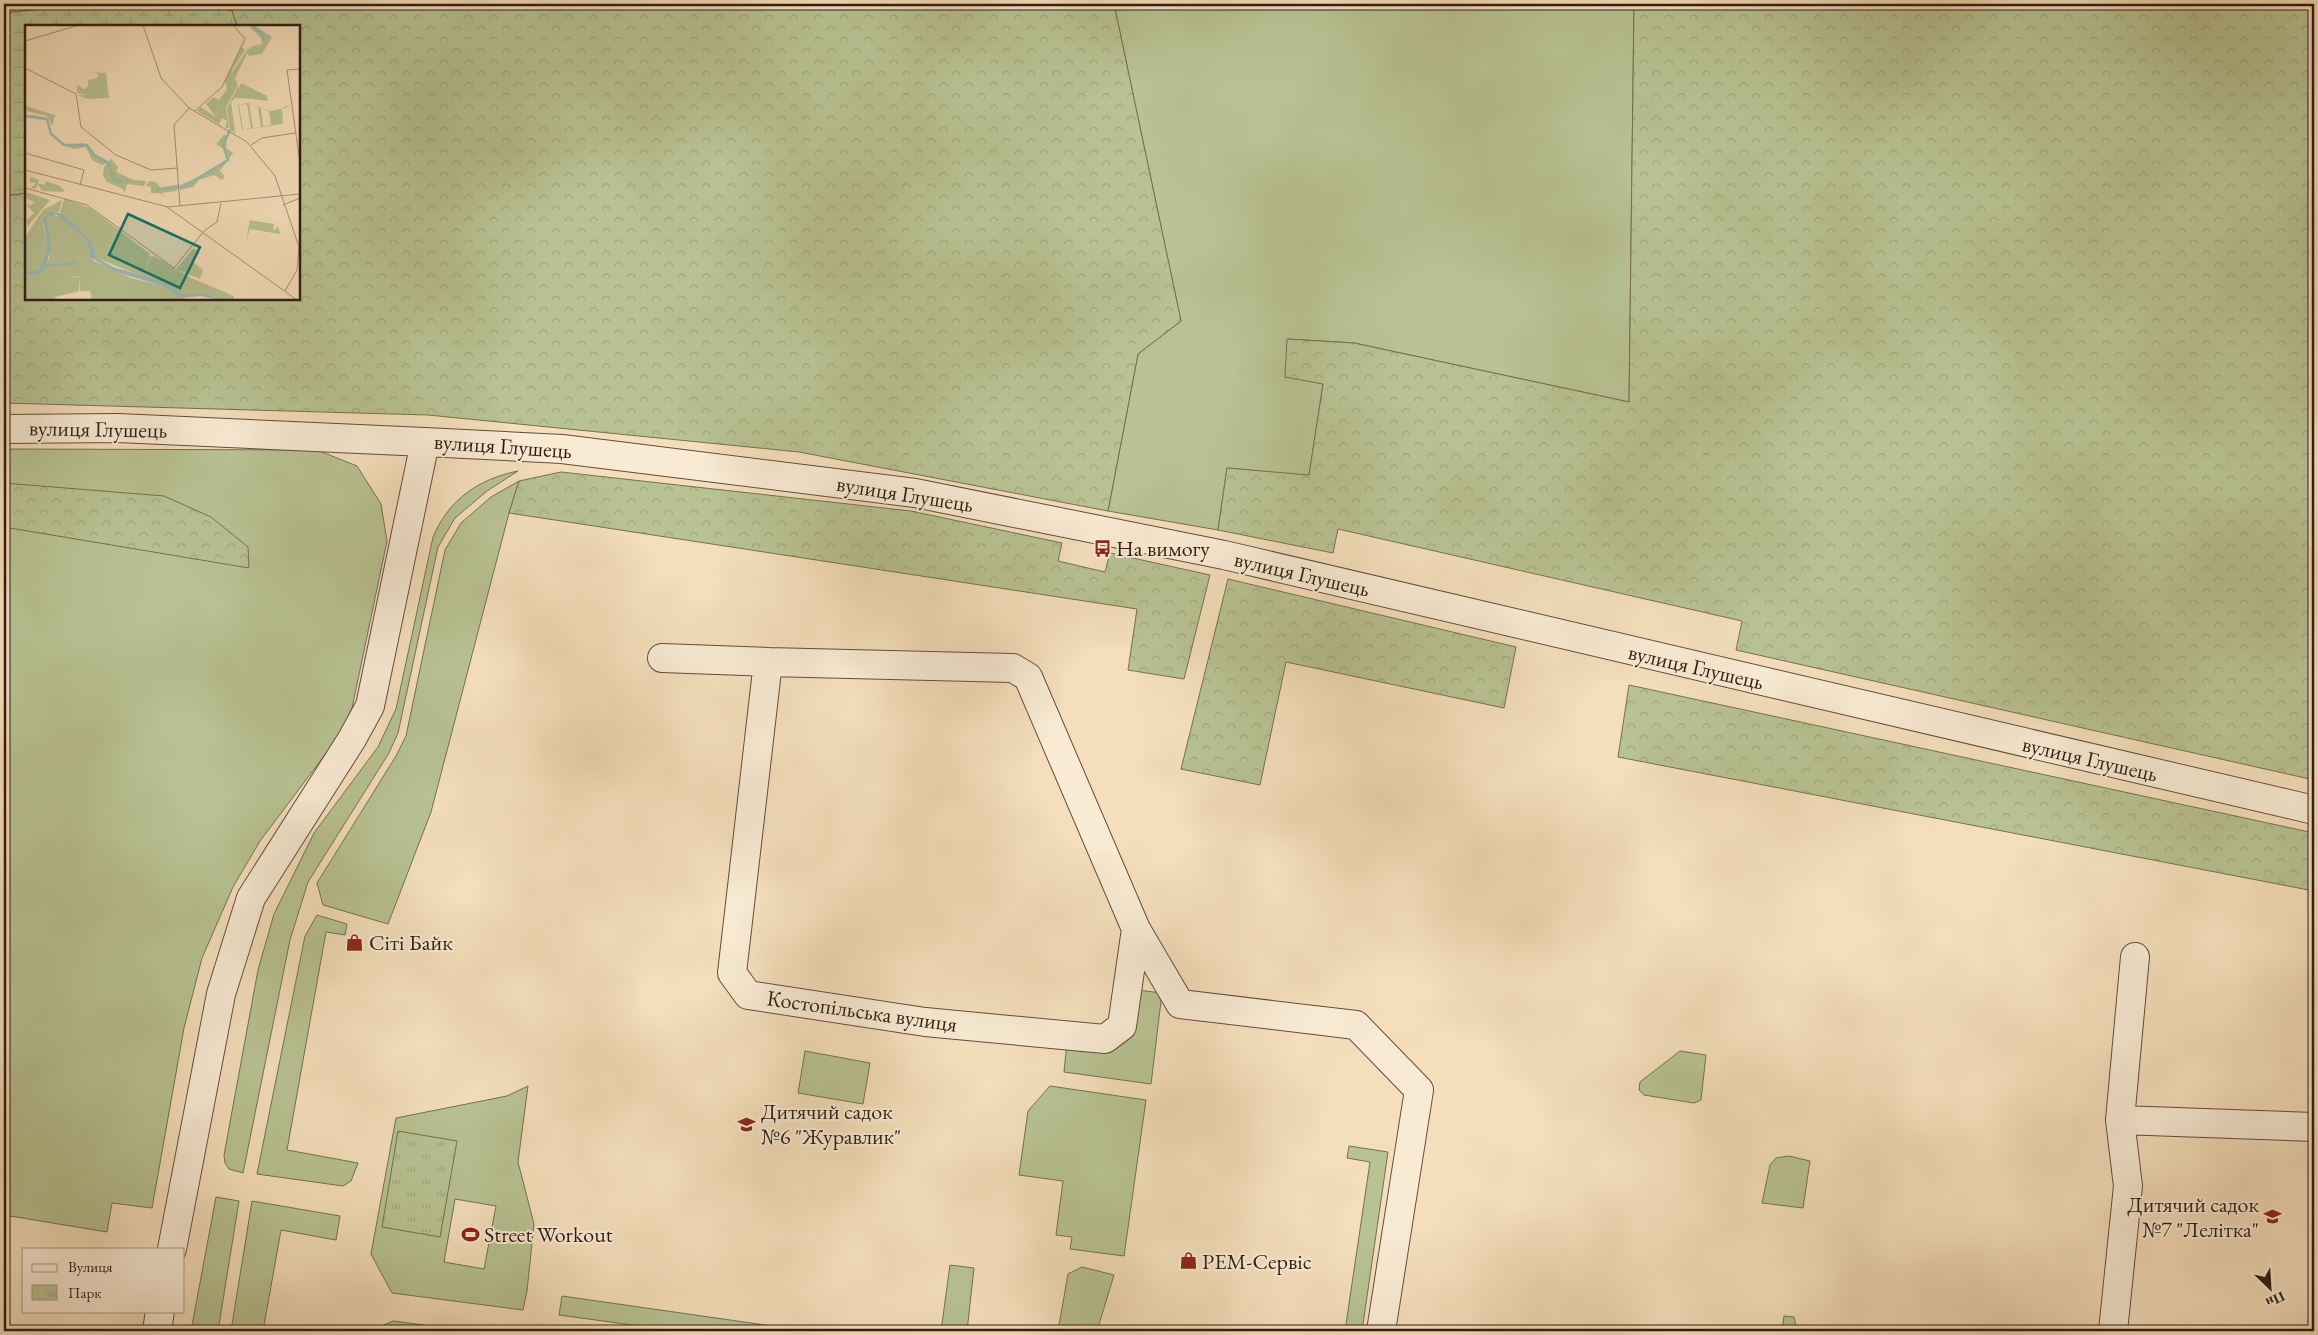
<svg xmlns="http://www.w3.org/2000/svg" width="2318" height="1335" font-family="'EB Garamond',serif">
  <style>
    .grass { fill: #b8c293; stroke: #747054; fill-rule: evenodd }
    .forest { fill: url(#forest-crowns); stroke: #747054 }
    .wetland { fill: url(#wetland-marsh); stroke: #747054 }
    .park { fill: url(#park-tufts); stroke: #747054 }
    .lines { fill: none; stroke-linecap: round; stroke-linejoin: round }
    .minor-casing { stroke: #624d3e; stroke-width: 30 }
    .tertiary-casing { stroke: #624d3e; stroke-width: 30 }
    .minor { stroke: #f8ead3; stroke-width: 28 }
    .tertiary { stroke: #f8ead3; stroke-width: 28 }
    .labels { text-anchor: middle; dominant-baseline: central; stroke-width: 4; stroke-linejoin: round; paint-order: stroke }
    .street-label { font-size: 22px; fill: #311d14; stroke: #f8ead3 }
    .poi-label { font-size: 22px; fill: #311d14; stroke: #f8ead3; text-anchor: start }
    .inset-river { fill: none; stroke: #9cbcb4; stroke-width: 2.5 }
    .inset-road { fill: none; stroke: #a69178; stroke-width: 1 }
    .view { fill: #0f766e; fill-opacity: 0.15; stroke: #0f766e; stroke-width: 2.5 }
    .inset-edge { fill: none; stroke: #311d14; stroke-width: 2.5 }
  </style>
  <defs>
    <pattern id="forest-crowns" width="20" height="18" patternUnits="userSpaceOnUse" patternTransform="scale(1.25)"><rect width="20" height="18" fill="#b8c293"/><path d="M2 6a3 3 0 1 1 6 0M12 15a3 3 0 1 1 6 0" fill="none" stroke="#9fa67e"/></pattern>
    <pattern id="wetland-marsh" width="20" height="14" patternUnits="userSpaceOnUse" patternTransform="scale(1.25)"><rect width="20" height="14" fill="#b8c293"/><path d="M1 5h8M5 5V1M11 12h8M15 12V8" fill="none" stroke="#9fa67e"/></pattern>
    <pattern id="park-tufts" width="24" height="20" patternUnits="userSpaceOnUse" patternTransform="scale(1.25)"><rect width="24" height="20" fill="#b8c293"/><path d="M3 7l-1-3M5 7V3M7 7l1-3M15 17l-1-3M17 17v-4M19 17l1-3" fill="none" stroke="#9fa67e"/></pattern>
  </defs>
  <rect width="100%" height="100%" fill="#f4debb"/>
  <filter id="stains"><feTurbulence type="fractalNoise" baseFrequency=".004" numOctaves="4"/><feColorMatrix values="0 0 0 0 .2 0 0 0 0 .09 0 0 0 0 .02 0 0 0 .5 -.17"/></filter>
  <radialGradient id="worn" r=".72"><stop offset=".6" stop-color="#630" stop-opacity="0"/><stop offset="1" stop-color="#630" stop-opacity=".3"/></radialGradient>
  <path class="grass" d="M 1114,4 L 1634,4 L 1629,402 L 1354,343 L 1288,339 L 1323,384 L 1309,476 L 1227,468 L 1218,530 L 1108,511 L 1138,354 L 1181,321 Z
    M 4,449 L 317,450 L 357,466 L 381,504 L 387,541 L 352,708 L 339,736 L 260,841 L 233,887 L 202,958 L 184,1028 L 152,1208 L 112,1203 L 107,1232 L 4,1215 Z
    M 518,471 L 487,491 L 455,518 L 438,547 L 398,733 L 389,753 L 308,882 L 290,940 L 243,1173 L 229,1169 L 225,1163 L 224,1155 L 258,970 L 274,914 L 314,833 L 378,747 L 396,709 L 433,537 C 449,499 479,479 518,471 Z
    M 519,481 L 509,513 L 431,812 L 388,924 L 323,905 L 317,883 L 396,756 L 406,736 L 445,550 L 461,523 L 491,497 Z
    M 317,915 L 347,924 L 345,935 L 326,932 L 287,1150 L 358,1163 L 351,1181 L 343,1186 L 257,1174 L 305,936 Z
    M 1137,990 L 1162,993 L 1151,1084 L 1064,1072 L 1067,1043 L 1106,1046 Z
    M 805,1051 L 870,1063 L 863,1104 L 798,1093 Z
    M 1680,1051 L 1706,1055 L 1701,1100 L 1694,1103 L 1644,1095 L 1639,1090 L 1640,1082 Z
    M 528,1086 L 518,1162 L 534,1224 L 527,1291 L 523,1310 L 392,1293 L 371,1254 L 396,1118 L 507,1096 ZM 455,1199 L 496,1206 L 484,1269 L 444,1262 Z
    M 1050,1086 L 1146,1100 L 1124,1256 L 1070,1249 L 1072,1237 L 1056,1235 L 1063,1181 L 1019,1175 L 1028,1111 Z
    M 1349,1146 L 1388,1152 L 1362,1331 L 1345,1331 L 1370,1162 L 1347,1158 Z
    M 1789,1156 L 1810,1161 L 1803,1208 L 1762,1203 L 1770,1165 L 1776,1158 Z
    M 216,1197 L 239,1201 L 218,1331 L 191,1331 Z
    M 252,1201 L 340,1216 L 336,1240 L 281,1230 L 263,1331 L 231,1331 Z
    M 950,1265 L 974,1268 L 967,1331 L 941,1331 Z
    M 1082,1267 L 1114,1275 L 1097,1331 L 1058,1331 L 1068,1274 Z
    M 562,1296 L 807,1331 L 676,1331 L 559,1315 Z
    M 1784,1316 L 1794,1317 L 1797,1331 L 1782,1331 Z"/>
  <path class="forest" d="M 4,4 L 92,4 L 4,13 Z
    M 202,4 L 1114,4 L 1181,321 L 1138,354 L 1108,511 L 799,452 L 428,415 L 4,403 L 4,196 L 26,193 L 26,299 L 299,299 L 299,26 L 237,26 L 232,11 Z
    M 1634,4 L 2314,4 L 2314,780 L 1736,650 L 1742,621 L 1338,529 L 1333,553 L 1218,530 L 1227,468 L 1309,475 L 1323,384 L 1285,377 L 1287,339 L 1354,343 L 1629,402 Z
    M 561,472 L 911,511 L 1062,543 L 1058,561 L 1105,572 L 1110,553 L 1210,575 L 1184,679 L 1128,670 L 1137,609 L 509,513 L 519,481 Z
    M 4,483 L 164,496 L 211,517 L 248,547 L 249,568 L 4,527 Z
    M 1228,579 L 1516,647 L 1504,708 L 1286,662 L 1260,785 L 1181,769 Z
    M 1629,685 L 2314,833 L 2314,891 L 1618,757 Z
    M 393,1321 L 470,1331 L 370,1331 Z"/>
  <path class="wetland" d="M 92,4 L 202,4 L 232,11 L 237,26 L 26,26 L 26,193 L 4,196 L 4,13 Z"/>
  <path class="park" d="M 398,1131 L 457,1141 L 440,1237 L 382,1227 Z"/>
  <g class="lines">
    <defs>
      <path id="minor" d="M 4,429 L 118,428 L 425,442
        M 662,658 L 768,662
        M 1136,929 L 1122,1026 L 1105,1039 L 925,1022 L 748,995 L 732,973 L 768,662 L 1013,668 L 1028,677 L 1136,929 L 1180,1004 L 1356,1025 L 1419,1090 L 1381,1331
        M 2120,1120 L 2314,1127
        M 2113,1331 L 2128,1186 L 2120,1120 L 2135,957"/>
      <path id="tertiary" d="M 172,1249 L 221,994 L 251,898 L 352,739 L 370,706 L 425,442 L 562,449 L 915,493 L 1224,555 L 2314,810
        M 157,1331 L 160,1311"/>
    </defs>
    <use href="#minor" class="minor-casing"/>
    <use href="#tertiary" class="tertiary-casing"/>
    <use href="#minor" class="minor"/>
    <use href="#tertiary" class="tertiary"/>
  </g>
  <defs>
    <symbol id="bus-bare" viewBox="-9 -9 18 18"><path d="M-5-6H5V4H4V6H2V4H-2V6H-4V4H-5ZM-3.5-4V0h7V-4ZM-3.5 1.2v1.5H-2V1.2ZM2 1.2v1.5H3.5V1.2Z" fill="#8f2418" stroke="#f8ead3" stroke-width="2.5" paint-order="stroke"/></symbol>
    <symbol id="shop-bare" viewBox="-9 -9 18 18"><path d="M-5-2.5h2.3a2.7 3.5 0 0 1 5.4 0H5L5.5 6h-11ZM-1.5-2.5h3a1.5 2.3 0 0 0-3 0Z" fill="#8f2418" stroke="#f8ead3" stroke-width="2.5" paint-order="stroke"/></symbol>
    <symbol id="school-bare" viewBox="-9 -9 18 18"><path d="M0-5L7-2L0 1L-7-2ZM-4 1L0 2.5L4 1V4Q0 6-4 4Z" fill="#8f2418" stroke="#f8ead3" stroke-width="2.5" paint-order="stroke"/></symbol>
    <symbol id="stadium-bare" viewBox="-9 -9 18 18"><path d="M0-5a6.5 5 0 1 0 0 10a6.5 5 0 1 0 0-10ZM-3.5-1.8h7v3.6h-7Z" fill="#8f2418" stroke="#f8ead3" stroke-width="2.5" paint-order="stroke"/></symbol>
  </defs>
  <g fill-rule="evenodd">
    <use href="#bus-bare" x="1090" y="536" width="25" height="25"/>
    <use href="#shop-bare" x="342" y="930" width="25" height="25"/>
    <use href="#school-bare" x="734" y="1112" width="25" height="25"/>
    <use href="#school-bare" x="2260" y="1204" width="25" height="25"/>
    <use href="#stadium-bare" x="458" y="1222" width="25" height="25"/>
    <use href="#shop-bare" x="1176" y="1248" width="25" height="25"/>
  </g>
  <g class="labels">
    <g class="street-label">
      <text transform="translate(98 429) rotate(1)">вулиця Глушець</text>
      <text transform="translate(503 446) rotate(4)">вулиця Глушець</text>
      <text transform="translate(905 494) rotate(9)">вулиця Глушець</text>
      <text transform="translate(1302 574) rotate(13)">вулиця Глушець</text>
      <text transform="translate(1696 667) rotate(13)">вулиця Глушець</text>
      <text transform="translate(2090 759) rotate(13)">вулиця Глушець</text>
      <text transform="translate(862 1011) rotate(8)">Костопільська вулиця</text>
    </g>
    <g class="poi-label">
      <text x="1116" y="548">На вимогу</text>
      <text x="369" y="942">Сіті Байк</text>
      <text x="761" y="1111">Дитячий садок<tspan x="761" dy="25">№6 "Журавлик"</tspan></text>
      <text x="2259" y="1204" text-anchor="end">Дитячий садок<tspan x="2259" dy="25">№7 "Лелітка"</tspan></text>
      <text x="484" y="1234">Street Workout</text>
      <text x="1202" y="1261">РЕМ-Сервіс</text>
    </g>
  </g>
  <g transform="translate(25 25)">
    <rect width="275" height="275" fill="#f4debb"/>
    <path d="M 223,0 L 229,0 L 247,12 L 237,29 L 224,31 L 221,25 L 236,20 L 239,15 L 238,14 L 236,18 L 230,22 L 221,24 L 236,18 L 237,14 ZM 216,21 L 220,25 L 207,45 L 212,62 L 201,82 L 204,104 L 200,102 L 202,96 L 197,93 L 194,99 L 172,86 L 176,82 L 191,92 L 194,75 L 202,64 L 200,56 ZM 67,47 L 81,48 L 84,73 L 63,74 L 52,70 L 62,70 L 52,68 L 52,60 L 59,64 L 63,62 L 63,55 L 72,53 L 73,49 ZM 223,78 L 245,86 L 256,84 L 261,81 L 265,81 L 257,84 L 258,99 L 217,105 L 213,80 ZM 222,79 L 226,103 L 218,105 L 214,80 ZM 224,79 L 233,82 L 236,102 L 228,103 ZM 236,83 L 244,86 L 246,100 L 238,101 ZM 199,110 L 202,111 L 201,123 L 208,128 L 195,146 L 200,151 L 197,155 L 189,150 L 174,155 L 168,162 L 155,165 L 155,160 L 174,152 L 201,135 L 199,124 L 191,119 ZM 37,120 L 62,120 L 69,130 L 82,138 L 77,140 L 67,135 L 61,122 L 49,124 ZM 124,156 L 131,157 L 135,163 L 153,159 L 152,166 L 136,168 L 141,173 L 134,168 L 126,168 L 126,162 L 121,161 ZM 28,192 L 62,216 L 63,226 L 69,236 L 106,253 L 135,260 L 161,275 L 67,275 L 65,266 L 55,266 L 54,251 L 44,253 L 54,252 L 54,266 L 30,272 L 31,275 L 0,275 L 0,250 L 12,251 L 18,247 L 24,234 L 24,195 ZM 225,195 L 249,199 L 248,206 L 253,201 L 255,209 L 225,204 L 221,216 ZM 168,224 L 175,227 L 168,237 L 178,245 L 175,254 L 151,244 ZM 111,227 L 120,232 L 129,231 L 123,236 L 120,249 L 124,253 L 102,245 Z" fill="#b8c293" fill-rule="evenodd"/>
    <path d="M 0,81 L 30,90 L 27,101 L 22,91 L 2,86 ZM 6,152 L 14,155 L 13,158 L 19,160 L 21,156 L 35,161 L 40,167 L 17,166 L 13,159 L 10,164 L 6,163 L 11,158 L 4,157 ZM 0,167 L 25,175 L 3,201 L 1,196 L 9,188 L 0,178 L 5,181 L 10,177 L 2,174 ZM 39,174 L 65,183 L 125,229 L 121,234 L 111,228 L 102,245 L 116,251 L 72,233 L 66,215 L 35,187 ZM 37,175 L 34,187 L 25,186 L 18,199 L 22,216 L 17,242 L 0,246 L 0,212 L 18,185 ZM 26,189 L 36,192 L 62,216 L 27,192 L 24,197 L 26,218 L 22,194 ZM 129,231 L 166,253 L 209,271 L 208,275 L 196,275 L 182,269 L 158,269 L 124,253 L 120,250 L 124,236 Z" fill="#b8c293"/>
    <path d="M 221,26 L 222,29 L 210,53 L 214,63 L 229,70 L 228,74 L 210,73 L 206,77 L 210,108 L 205,105 L 202,83 L 213,62 L 207,53 L 208,46 ZM 10,90 L 22,94 L 27,108 L 39,120 L 58,118 L 63,120 L 70,129 L 83,136 L 85,146 L 82,137 L 69,130 L 62,120 L 38,121 L 26,109 L 21,95 L 0,91 ZM 8,232 L 20,232 L 18,238 L 13,246 L 2,246 L 9,240 ZM 68,248 L 109,266 L 116,274 L 80,255 L 59,250 Z" fill="#b8c293"/>
    <path d="M 189,72 L 194,75 L 191,92 L 181,79 ZM 86,134 L 93,142 L 91,147 L 109,155 L 121,156 L 119,161 L 102,159 L 99,169 L 98,164 L 82,157 L 78,151 L 79,142 Z" fill="#b8c293"/>
    <path d="M 216,58 L 242,71 L 243,76 L 228,74 L 229,70 L 214,63 Z" fill="#b8c293"/>
    <path d="M 25,186 L 38,189 L 66,215 L 72,233 L 88,242 L 137,256 L 158,269 L 182,269 L 196,275 L 176,271 L 156,273 L 135,260 L 88,246 L 64,231 L 62,216 L 31,189 L 22,194 L 26,218 L 21,244 L 12,251 L 0,250 L 0,246 L 13,246 L 18,238 L 22,216 L 18,195 Z" fill="#9cbcb4"/>
    <path class="inset-river" d="M 226,0 L 238,11 L 238,16M 0,91 L 22,94 L 26,109 L 39,120 L 62,120 L 69,130 L 82,137 L 86,145M 86,146 L 88,154 L 98,157M 132,164 L 158,162 L 203,135 L 198,120 L 205,105M 20,241 L 52,238"/>
    <path class="inset-road" d="M 118,0 L 136,53 L 164,83 L 149,100 L 155,181M 0,16 L 54,0M 0,43 L 51,69 L 56,102 L 91,130 L 126,145 L 153,143M 275,44 L 262,45 L 275,138M 164,83 L 222,117 L 250,151 L 274,222 L 272,245 L 260,266M 170,86 L 197,62 L 220,14 L 208,0M 226,120 L 237,113 L 270,108M 0,128 L 59,145 L 55,160M 0,145 L 143,182 L 275,169M 0,163 L 62,180 L 149,243 L 179,206 L 192,197 L 196,178M 258,180 L 275,173M 142,182 L 272,275"/>
    <path class="view" d="M 103,189 L 175,222 L 155,263 L 84,230 Z"/>
    <rect width="275" height="275" class="inset-edge"/>
  </g>
  <rect width="2318" height="1335" fill="none" stroke="#f4debb" stroke-width="20"/>
  <rect x="5" y="5" width="2308" height="1325" fill="none" stroke="#311d14" stroke-width="2.5"/>
  <rect x="10" y="10" width="2298" height="1315" fill="none" stroke="#311d14"/>
  <rect x="22" y="1248" width="162" height="65" fill="#f8ead3" stroke="#a89887"/>
  <rect x="32" y="1264" width="25" height="8" fill="#f8ead3" stroke="#a89887"/>
  <text x="68" y="1272" font-size="15" fill="#311d14">Вулиця</text>
  <rect x="32" y="1285" width="25" height="15" fill="url(#park-tufts)" stroke="#a89887"/>
  <text x="68" y="1298" font-size="15" fill="#311d14">Парк</text>
  <g transform="translate(2270 1288) rotate(155)" stroke="#f8ead3" stroke-width="4" paint-order="stroke">
  <path d="M0-4L9 19L0 12L-9 19Z" fill="#311d14"/>
  <text y="-8" font-size="14" font-weight="bold" text-anchor="middle" fill="#311d14">Пн</text>
  </g>
  <rect width="100%" height="100%" filter="url(#stains)"/>
  <rect width="100%" height="100%" fill="url(#worn)"/>
</svg>
